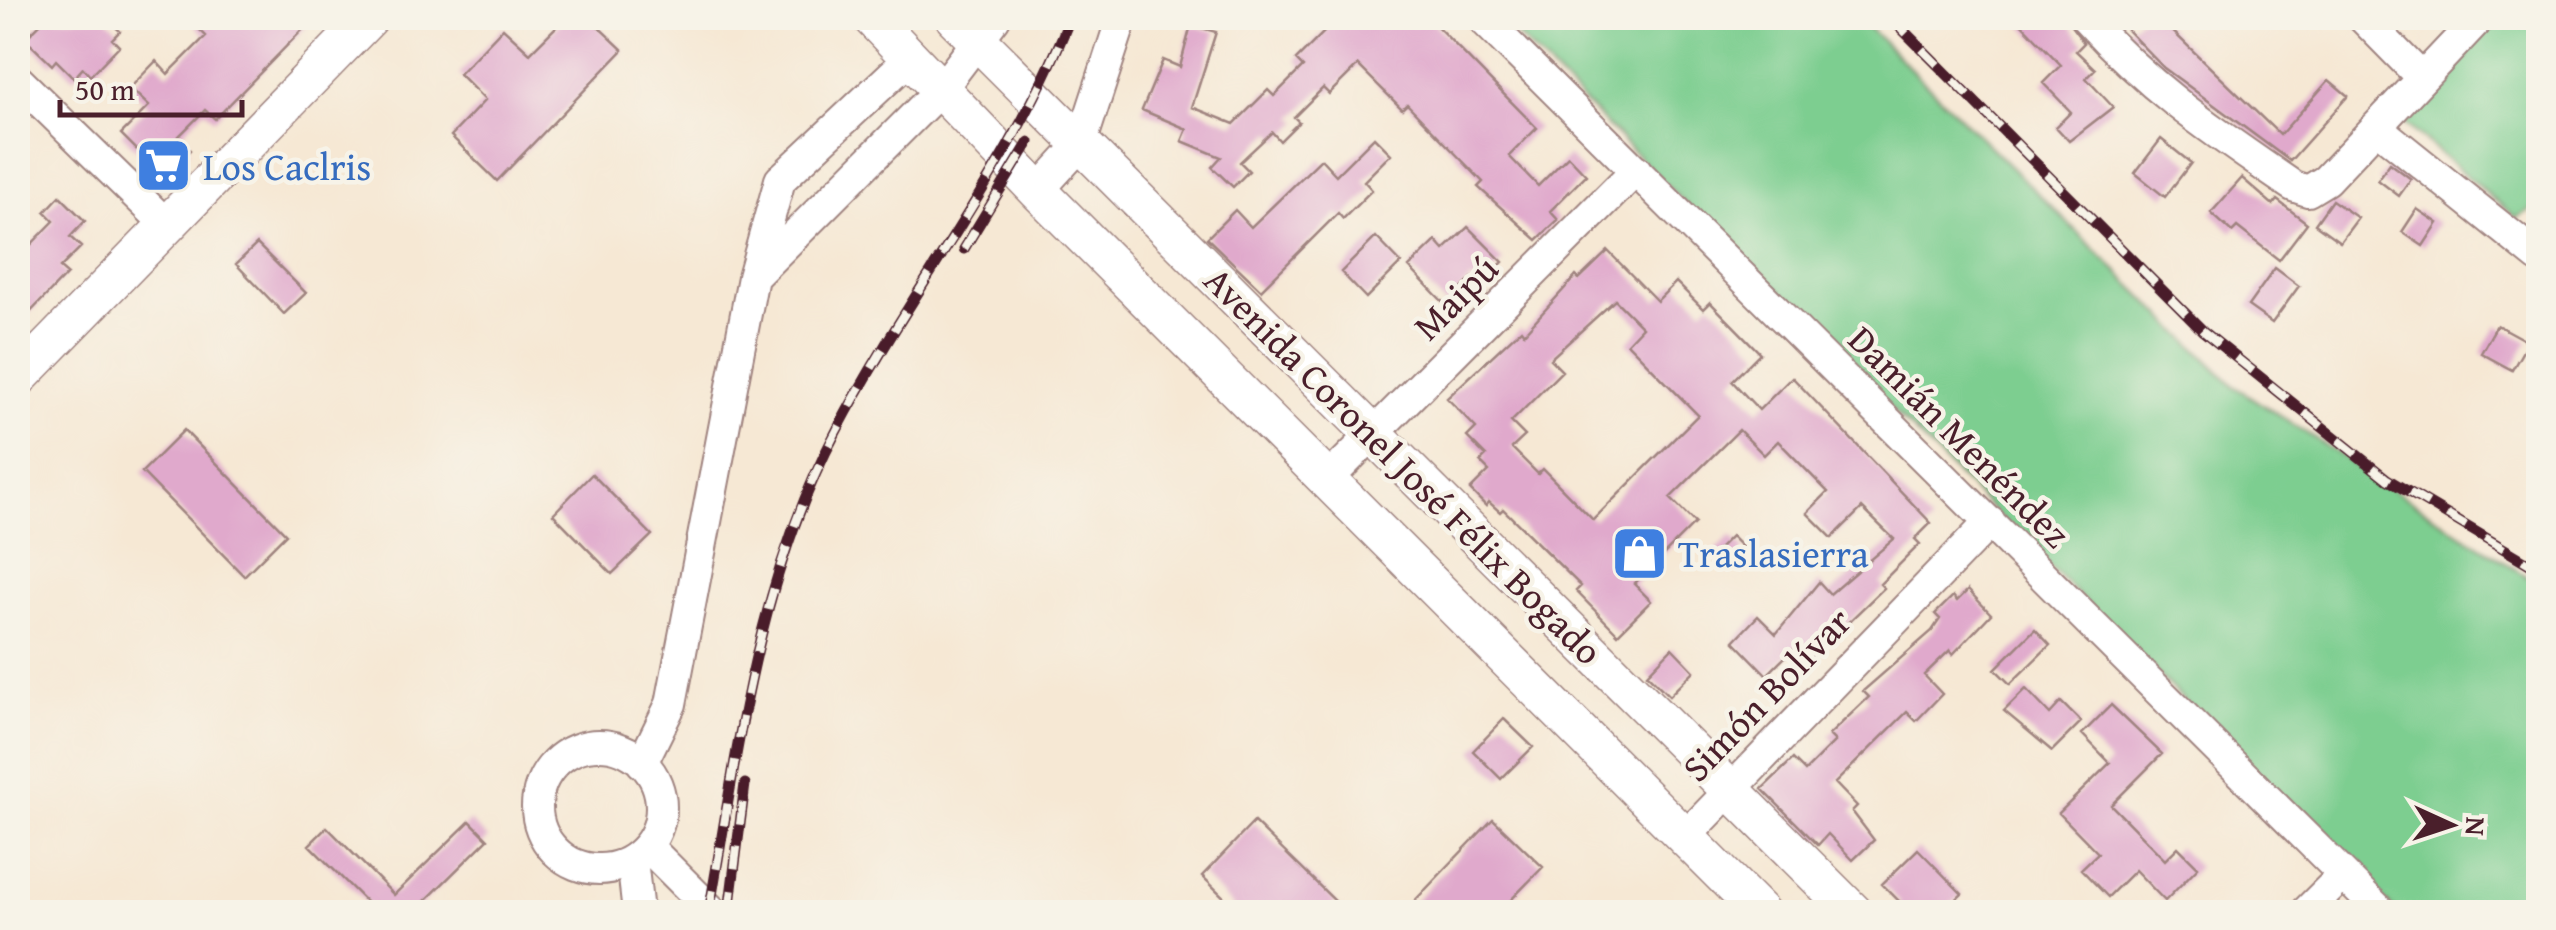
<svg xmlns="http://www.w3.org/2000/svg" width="2556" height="930" font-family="'Gentium Book Plus',serif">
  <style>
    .green { fill: #7dce90; stroke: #64765e; stroke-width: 2.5 }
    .building { fill: #e0a9cc; fill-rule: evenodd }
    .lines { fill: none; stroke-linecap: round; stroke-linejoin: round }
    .minor-casing { stroke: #a08480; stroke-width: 34 }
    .major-casing { stroke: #a08480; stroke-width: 41 }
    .minor { stroke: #fff; stroke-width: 30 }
    .major { stroke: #fff; stroke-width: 38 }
    .rail-casing { stroke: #4a1f2b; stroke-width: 11 }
    .rail { stroke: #f7f3e8; stroke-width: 8; stroke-dasharray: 22; stroke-linecap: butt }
    .labels { text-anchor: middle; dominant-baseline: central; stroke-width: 9; stroke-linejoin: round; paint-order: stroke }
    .shop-label { font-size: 38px; fill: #366cbe; stroke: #f7f3e8; text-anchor: start }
    .street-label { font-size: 38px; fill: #4a1f2b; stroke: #f7f3e8 }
  </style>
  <rect width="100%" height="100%" fill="#f7f3e8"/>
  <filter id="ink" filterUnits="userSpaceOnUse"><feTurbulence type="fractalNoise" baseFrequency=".01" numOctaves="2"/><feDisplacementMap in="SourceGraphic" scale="20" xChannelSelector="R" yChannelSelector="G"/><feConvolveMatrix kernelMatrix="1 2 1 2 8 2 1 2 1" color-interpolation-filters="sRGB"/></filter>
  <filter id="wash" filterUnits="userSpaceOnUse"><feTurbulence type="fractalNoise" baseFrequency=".0048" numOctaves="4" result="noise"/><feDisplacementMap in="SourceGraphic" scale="40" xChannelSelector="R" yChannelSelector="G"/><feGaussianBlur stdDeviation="2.25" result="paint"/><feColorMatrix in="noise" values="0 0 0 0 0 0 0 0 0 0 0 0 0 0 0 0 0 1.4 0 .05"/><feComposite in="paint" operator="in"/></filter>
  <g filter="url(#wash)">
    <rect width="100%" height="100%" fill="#f6e8d4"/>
    <path class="green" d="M 1499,18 L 1859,18 L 2234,386 L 2538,584 L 2538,912 L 2396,912 Z
      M 2490,18 L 2538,18 L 2538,206 L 2516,218 L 2398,118 Z"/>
    <g id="blocks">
      <path class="building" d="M 46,18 L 106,18 L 120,31 L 112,39 L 119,46 L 90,76 L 83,68 L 74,78 L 56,60 L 52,65 L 25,39 Z
        M 188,18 L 314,18 L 215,119 L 205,110 L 177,138 L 190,150 L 164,177 L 121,134 L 149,106 L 130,88 L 156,61 L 168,74 L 206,36 Z
        M 565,18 L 589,18 L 623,50 L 497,181 L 451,136 L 485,100 L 459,74 L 503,28 L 530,53 Z
        M 1338,18 L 1429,18 L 1537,128 L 1509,156 L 1538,186 L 1568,156 L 1586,175 L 1550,211 L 1558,220 L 1537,240 L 1478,187 L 1483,182 L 1407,104 L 1402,109 L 1358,65 L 1329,94 L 1323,88 L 1294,117 L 1299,122 L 1280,141 L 1272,132 L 1240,162 L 1249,171 L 1233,187 L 1212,167 L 1221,157 L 1182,141 L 1187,129 L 1142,110 L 1163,60 L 1180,67 L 1191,25 L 1216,32 L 1192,107 L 1234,124 L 1268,90 L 1274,96 L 1303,67 L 1296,60 Z
        M 2016,18 L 2065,18 L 2084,43 L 2076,51 L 2095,69 L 2086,78 L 2113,107 L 2069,141 L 2056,127 L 2071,112 L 2043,83 L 2061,65 Z
        M 2139,18 L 2159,18 L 2280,135 L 2329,80 L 2348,96 L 2290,161 L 2164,68 L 2127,30 Z
        M 1374,137 L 1391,154 L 1364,181 L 1372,190 L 1343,219 L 1338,213 L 1261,290 L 1207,238 L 1235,210 L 1251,227 L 1321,159 L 1336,175 Z
        M 2161,139 L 2191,163 L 2165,197 L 2135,173 Z
        M 2390,163 L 2411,179 L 2399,196 L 2378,180 Z
        M 2242,178 L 2273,205 L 2277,200 L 2307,223 L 2279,260 L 2237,227 L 2232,232 L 2211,213 Z
        M 60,196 L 85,221 L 70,237 L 81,247 L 60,268 L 67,274 L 18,325 L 18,258 L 54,221 L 45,212 Z
        M 2332,200 L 2358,218 L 2340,242 L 2315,224 Z
        M 2417,209 L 2438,223 L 2423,246 L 2402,232 Z
        M 1468,227 L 1503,262 L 1479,286 L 1472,278 L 1446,305 L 1409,267 L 1436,241 L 1444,250 Z
        M 1376,237 L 1401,263 L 1366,298 L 1341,272 Z
        M 257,244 L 306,293 L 284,314 L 236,264 Z
        M 1608,251 L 1657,301 L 1676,282 L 1703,309 L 1710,302 L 1760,353 L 1732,381 L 1759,410 L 1792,377 L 1931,523 L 1915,539 L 1920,544 L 1880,584 L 1884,588 L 1805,664 L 1792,650 L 1767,675 L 1734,641 L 1758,616 L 1776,634 L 1819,582 L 1830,594 L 1894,539 L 1862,508 L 1832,538 L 1807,513 L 1828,492 L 1778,441 L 1764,455 L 1739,430 L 1670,498 L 1695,523 L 1634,584 L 1651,601 L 1618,634 L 1576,591 L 1581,586 L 1503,509 L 1500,512 L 1489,502 L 1486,506 L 1470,490 L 1489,471 L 1480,462 L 1486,456 L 1467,437 L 1476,428 L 1447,398 L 1521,329 L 1524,333 L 1576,276 L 1579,279 ZM 1615,300 L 1642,327 L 1627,343 L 1698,415 L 1593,520 L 1543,469 L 1538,474 L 1512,448 L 1525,436 L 1511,422 L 1562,371 L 1550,359 Z
        M 2275,268 L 2299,286 L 2272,323 L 2248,306 Z
        M 2497,325 L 2528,342 L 2512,370 L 2481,353 Z
        M 184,430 L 286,534 L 244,576 L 142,472 Z
        M 592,474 L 652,535 L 612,574 L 553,514 Z
        M 1731,536 L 1744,549 L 1725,568 L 1712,555 Z
        M 1968,590 L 1991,614 L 1953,654 L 1950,650 L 1924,675 L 1942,694 L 1916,721 L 1907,712 L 1835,783 L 1857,806 L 1852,811 L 1874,840 L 1853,860 L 1828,834 L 1818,845 L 1762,789 L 1793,759 L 1805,771 L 1835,741 L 1829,735 L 1869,697 L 1863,691 L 1932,631 L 1940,619 L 1935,614 L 1953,596 L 1957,601 Z
        M 2035,629 L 2050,645 L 2010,684 L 1995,669 Z
        M 1672,648 L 1694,671 L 1669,696 L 1647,674 Z
        M 2026,689 L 2050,714 L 2061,702 L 2081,722 L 2052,751 L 2004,711 Z
        M 2111,705 L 2162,754 L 2111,805 L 2165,860 L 2178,847 L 2198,867 L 2165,901 L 2135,870 L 2108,897 L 2081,869 L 2098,853 L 2059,813 L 2110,763 L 2082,734 Z
        M 1504,719 L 1533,747 L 1501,779 L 1473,751 Z
        M 1493,819 L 1543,867 L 1499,912 L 1404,912 Z
        M 470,821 L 488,839 L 414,912 L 376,912 L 309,845 L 327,827 L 394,895 Z
        M 1254,822 L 1336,902 L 1326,912 L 1239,912 L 1202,876 Z
        M 1918,849 L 1962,894 L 1943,912 L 1892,912 L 1901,903 L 1882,884 Z"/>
    </g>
  </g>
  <g filter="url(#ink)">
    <use href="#blocks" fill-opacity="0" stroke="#a08480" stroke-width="2.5"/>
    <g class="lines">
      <defs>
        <path id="minor" d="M 1482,18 L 2381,912
          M 2086,18 C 2152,91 2213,131 2293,186 L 2308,191 L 2326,180 L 2479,18
          M 2363,18 L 2422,78
          M 18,80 L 167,225
          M 2376,127 L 2538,257
          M 1038,191 L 1081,144 L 1122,18
          M 753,277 L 942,88 L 995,18
          M 1329,478 L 1636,170
          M537 807a62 62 0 1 1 124 0a62 62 0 1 1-124 0Z
          M 642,763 L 671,704 L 753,277 L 780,180 L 911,57
          M 1685,837 L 1990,522
          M 647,846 L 713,912
          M 632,860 L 638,912
          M 2306,912 L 2343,875"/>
        <path id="major" d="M 872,18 L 1038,191 L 1760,912
          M 955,18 L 1853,912
          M 18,378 L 369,18"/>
      </defs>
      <use href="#minor" class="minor-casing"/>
      <use href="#major" class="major-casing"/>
      <use href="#minor" class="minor"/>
      <use href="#major" class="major"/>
      <defs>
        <path id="rail" d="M 1891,18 L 2203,331 L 2387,479 L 2538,569
          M 964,249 L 1029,142
          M 709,912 C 738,749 757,581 836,432 C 910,290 1012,167 1070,18
          M 729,912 L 745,784"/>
      </defs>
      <use href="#rail" class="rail-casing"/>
      <use href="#rail" class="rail"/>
    </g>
  </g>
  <defs>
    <symbol id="supermarket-square" viewBox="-11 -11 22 22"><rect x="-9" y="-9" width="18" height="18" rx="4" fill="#3f7fe0" stroke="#f7f3e8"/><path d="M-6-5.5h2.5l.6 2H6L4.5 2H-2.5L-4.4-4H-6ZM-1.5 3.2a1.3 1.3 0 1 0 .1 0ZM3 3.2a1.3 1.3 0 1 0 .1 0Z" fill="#fff"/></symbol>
    <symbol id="shop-square" viewBox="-11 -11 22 22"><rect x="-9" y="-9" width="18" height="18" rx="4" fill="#3f7fe0" stroke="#f7f3e8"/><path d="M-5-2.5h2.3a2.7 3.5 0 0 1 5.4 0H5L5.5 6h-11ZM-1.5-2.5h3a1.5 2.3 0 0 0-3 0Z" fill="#fff"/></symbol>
  </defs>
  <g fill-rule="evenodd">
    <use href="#supermarket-square" x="132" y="134" width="63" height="63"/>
    <use href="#shop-square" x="1608" y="522" width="63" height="63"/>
  </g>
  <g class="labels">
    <g class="shop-label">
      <text x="203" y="166">Los Caclris</text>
      <text x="1678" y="553">Traslasierra</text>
    </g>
    <g class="street-label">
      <text transform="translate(1455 297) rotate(-45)">Maipú</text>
      <text transform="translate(1960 436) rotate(45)">Damián Menéndez</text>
      <text transform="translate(1404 465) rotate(45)">Avenida Coronel José Félix Bogado</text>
      <text transform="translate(1766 694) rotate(-46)">Simón Bolívar</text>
    </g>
  </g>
  <rect width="2556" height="930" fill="none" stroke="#f7f3e8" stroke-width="60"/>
  <g transform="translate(2451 825) rotate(93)" stroke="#f7f3e8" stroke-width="8" paint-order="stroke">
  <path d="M0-8L18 38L0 25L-18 38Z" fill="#4a1f2b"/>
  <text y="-15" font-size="28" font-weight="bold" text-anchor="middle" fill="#4a1f2b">N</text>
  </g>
  <path d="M60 100v15h182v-15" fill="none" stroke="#4a1f2b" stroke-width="5"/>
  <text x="75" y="100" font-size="30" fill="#4a1f2b" stroke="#f7f3e8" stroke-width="8" paint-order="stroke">50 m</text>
</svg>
